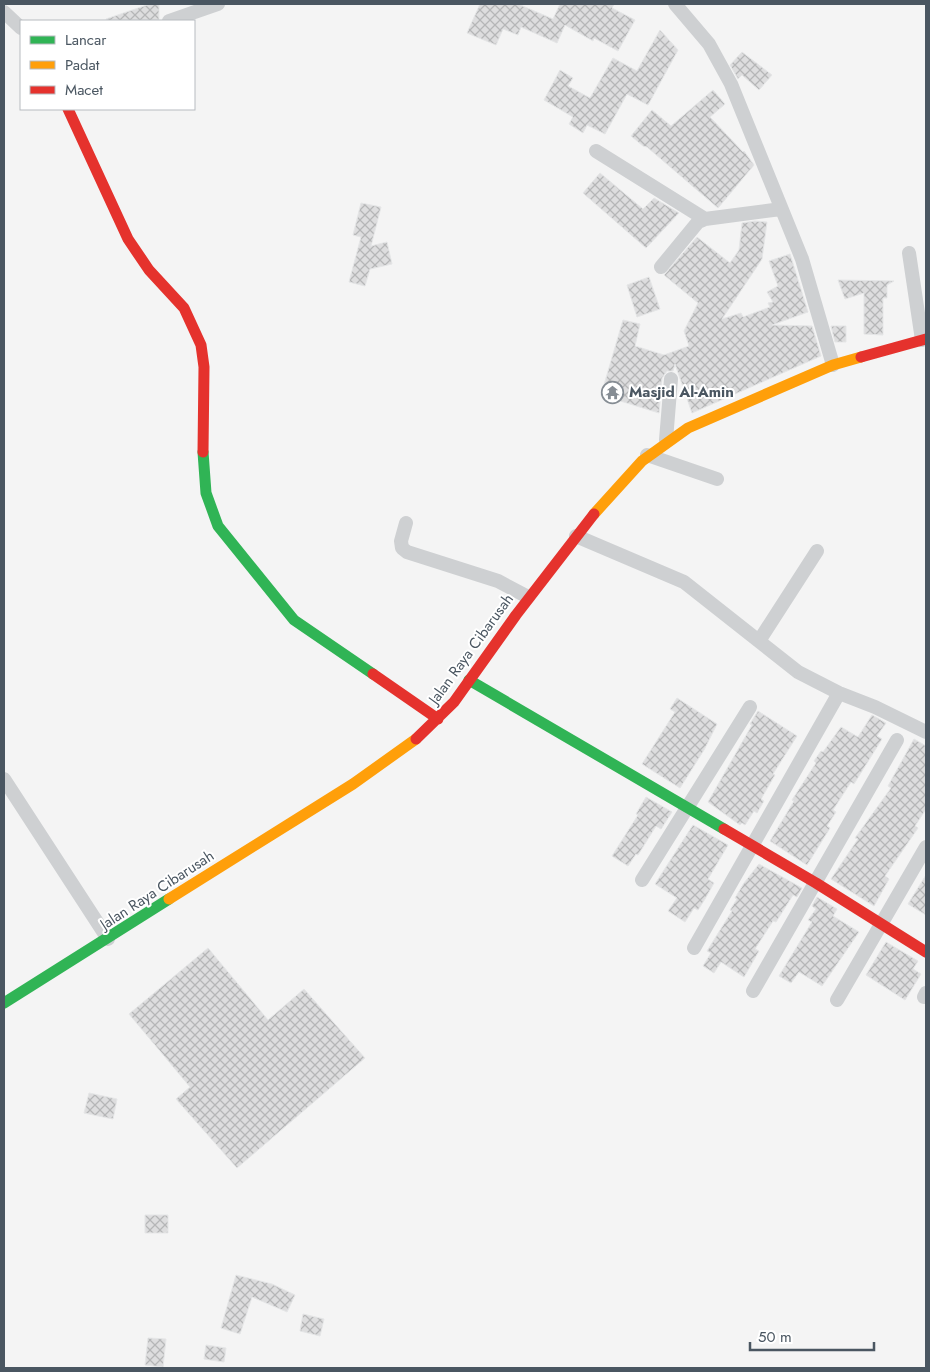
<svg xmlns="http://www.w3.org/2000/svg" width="930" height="1372" font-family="Jost,sans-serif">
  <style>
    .building { fill: url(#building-cross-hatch); stroke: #e5e6e7 }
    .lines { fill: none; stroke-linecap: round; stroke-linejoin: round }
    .street { stroke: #ced0d2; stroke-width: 14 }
    .fast { stroke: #30b455; stroke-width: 11 }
    .slow { stroke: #ff9f0a; stroke-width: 11 }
    .jam { stroke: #e5322d; stroke-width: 11 }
    .labels { text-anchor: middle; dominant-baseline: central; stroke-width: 4; stroke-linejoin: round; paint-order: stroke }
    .poi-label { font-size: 15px; font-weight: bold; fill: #4a5661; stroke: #fff; text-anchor: start }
    .street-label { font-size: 15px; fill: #4a5661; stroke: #fff }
  </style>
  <defs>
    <pattern id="building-cross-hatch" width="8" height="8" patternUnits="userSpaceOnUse" patternTransform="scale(1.25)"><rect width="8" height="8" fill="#ddddde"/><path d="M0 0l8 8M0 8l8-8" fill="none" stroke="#b5b6b7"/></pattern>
  </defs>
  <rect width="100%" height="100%" fill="#f4f4f4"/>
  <path class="building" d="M 159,4 L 159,21 L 107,21 L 106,19 L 147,5 Z
    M 480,4 L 518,4 L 553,19 L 560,4 L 614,4 L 612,8 L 635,20 L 618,51 L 594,38 L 593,41 L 565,25 L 557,43 L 521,27 L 518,35 L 503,29 L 496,45 L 467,33 Z
    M 660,30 L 678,50 L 648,105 L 627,94 L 605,134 L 587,125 L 583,133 L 569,124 L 573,117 L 544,100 L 560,70 L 573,78 L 568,86 L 590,98 L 613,58 L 637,71 Z
    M 742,52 L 772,75 L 759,90 L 742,75 L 738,79 L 730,65 Z
    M 713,90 L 725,104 L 710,117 L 743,152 L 744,151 L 754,165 L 718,208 L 647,147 L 643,146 L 631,136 L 652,110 L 671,126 Z
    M 600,173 L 643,209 L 654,198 L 679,213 L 646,248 L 583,193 Z
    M 361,203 L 381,207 L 371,246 L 387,242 L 392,264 L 370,269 L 365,286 L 349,282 L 361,237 L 353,235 Z
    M 755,221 L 767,222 L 762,259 L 722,319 L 741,313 L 743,317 L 770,307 L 768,303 L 773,302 L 767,292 L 778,286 L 769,261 L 790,254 L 808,312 L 772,325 L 812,326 L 821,356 L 692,413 L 675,364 L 673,371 L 667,371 L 662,378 L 659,413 L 601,395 L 623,320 L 640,324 L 635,346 L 664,355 L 689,346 L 684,331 L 698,303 L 664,275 L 697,237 L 730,263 L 739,250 L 742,223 Z
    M 649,277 L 660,309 L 637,317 L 627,285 Z
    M 838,280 L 894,281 L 887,285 L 887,298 L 883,298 L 883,335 L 864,334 L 864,293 L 845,299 Z
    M 831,326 L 846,326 L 846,342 L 835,342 Z
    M 677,698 L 717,724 L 704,750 L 680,788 L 642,764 L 675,712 L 670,709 Z
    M 758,711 L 797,736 L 773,774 L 775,775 L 761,799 L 764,801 L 757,813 L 754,811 L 745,825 L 742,823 L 740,825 L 708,802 L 752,725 L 750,724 Z
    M 872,715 L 886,723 L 877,736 L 882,739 L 854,784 L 851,782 L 833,810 L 836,812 L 827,826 L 830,828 L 807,865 L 770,841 L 794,801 L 792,800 L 816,763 L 814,761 L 821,751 L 823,752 L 841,727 L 858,737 Z
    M 914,739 L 926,746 L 926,809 L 915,826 L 918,828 L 885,876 L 889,879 L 874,906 L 831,879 L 858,839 L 855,838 L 863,827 L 891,788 L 888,786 Z
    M 646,797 L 672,812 L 661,829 L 656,826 L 638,855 L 636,854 L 628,866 L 612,856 L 638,815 L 636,814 Z
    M 693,825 L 728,845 L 708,879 L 714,883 L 705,899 L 698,910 L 694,908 L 685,922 L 668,911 L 677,898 L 655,884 Z
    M 759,864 L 802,888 L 797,897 L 793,895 L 776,922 L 773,921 L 755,949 L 759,951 L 744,977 L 721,962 L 714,973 L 703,966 L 711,953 L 707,951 L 732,911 L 730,910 L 737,899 L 735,898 L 744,883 Z
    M 926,875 L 926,915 L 908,904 Z
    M 817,897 L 837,909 L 833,916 L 859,932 L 822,986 L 799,972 L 791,983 L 779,976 L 812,922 L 808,920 L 816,909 L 812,906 Z
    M 886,942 L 918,961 L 913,969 L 921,974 L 905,1000 L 866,975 Z
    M 208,948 L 268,1020 L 304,989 L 365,1058 L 237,1168 L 176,1099 L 190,1087 L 129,1014 Z
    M 89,1093 L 117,1099 L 113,1119 L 84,1113 Z
    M 145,1215 L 168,1215 L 168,1233 L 145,1233 Z
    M 236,1275 L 272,1284 L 295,1295 L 287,1312 L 252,1297 L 240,1334 L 221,1328 Z
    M 303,1314 L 324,1319 L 320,1336 L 300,1331 Z
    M 148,1338 L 166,1339 L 163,1367 L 145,1365 Z
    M 206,1345 L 226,1348 L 224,1362 L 204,1359 Z"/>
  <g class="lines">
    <path class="street" d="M 675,4 L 709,44 L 731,84 L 802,259 L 833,365
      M 4,12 L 21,28
      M 169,21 L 218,4
      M 596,151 L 705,219
      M 909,253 L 922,340
      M 661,267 L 698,222 L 705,219 L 781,209
      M 666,440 L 671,379
      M 647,455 L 717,479
      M 406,523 L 401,541 L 402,548 L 407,552 L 498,581 L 528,597
      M 576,536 L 684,582 L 798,672 L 839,693 L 875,707 L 926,732
      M 759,641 L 817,551
      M 4,779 L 108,939
      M 642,880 L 750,707
      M 694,948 L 839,693
      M 753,991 L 897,740
      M 924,997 L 926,993
      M 837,1000 L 926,847"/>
    <path class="fast" d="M 203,452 L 206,493 L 218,526 L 294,620 L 373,674
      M 469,680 L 724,829
      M 4,1003 L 169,899"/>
    <path class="slow" d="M 594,514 L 642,461 L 688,428 L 833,365 L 861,357
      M 169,899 L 353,784 L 416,739"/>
    <path class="jam" d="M 68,109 L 128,239 L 149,270 L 184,308 L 201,345 L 204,367 L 203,452
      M 861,357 L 926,339
      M 373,674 L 438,719
      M 416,739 L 454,702 L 516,615 L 594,514
      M 724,829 L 816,883 L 926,952"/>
  </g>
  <defs>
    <symbol id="temple-ring" viewBox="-11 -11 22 22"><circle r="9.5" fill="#fff" stroke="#868d94" stroke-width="1.5"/><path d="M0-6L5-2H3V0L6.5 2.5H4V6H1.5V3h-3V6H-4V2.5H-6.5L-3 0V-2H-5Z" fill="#868d94"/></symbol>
  </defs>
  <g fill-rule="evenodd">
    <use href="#temple-ring" x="600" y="380" width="25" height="25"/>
  </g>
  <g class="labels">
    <g class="poi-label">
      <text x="629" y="392">Masjid Al-Amin</text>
    </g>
    <g class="street-label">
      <text transform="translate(471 649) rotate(-54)">Jalan Raya Cibarusah</text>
      <text transform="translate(157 890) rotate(-33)">Jalan Raya Cibarusah</text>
    </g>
  </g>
  <rect width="930" height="1372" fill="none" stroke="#4a5661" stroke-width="10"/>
  <rect x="20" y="20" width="175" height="90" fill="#ffffff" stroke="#b7bbc0"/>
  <rect x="30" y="36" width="25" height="8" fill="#30b455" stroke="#b7bbc0"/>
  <text x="65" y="45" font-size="15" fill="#4a5661">Lancar</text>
  <rect x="30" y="61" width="25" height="8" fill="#ff9f0a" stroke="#b7bbc0"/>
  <text x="65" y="70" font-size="15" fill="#4a5661">Padat</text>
  <rect x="30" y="86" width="25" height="8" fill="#e5322d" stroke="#b7bbc0"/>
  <text x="65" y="95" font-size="15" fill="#4a5661">Macet</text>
  <path d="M750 1342v8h124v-8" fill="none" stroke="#4a5661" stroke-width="2.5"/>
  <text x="758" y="1342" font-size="15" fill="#4a5661" stroke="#ffffff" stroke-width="4" paint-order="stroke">50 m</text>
</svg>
